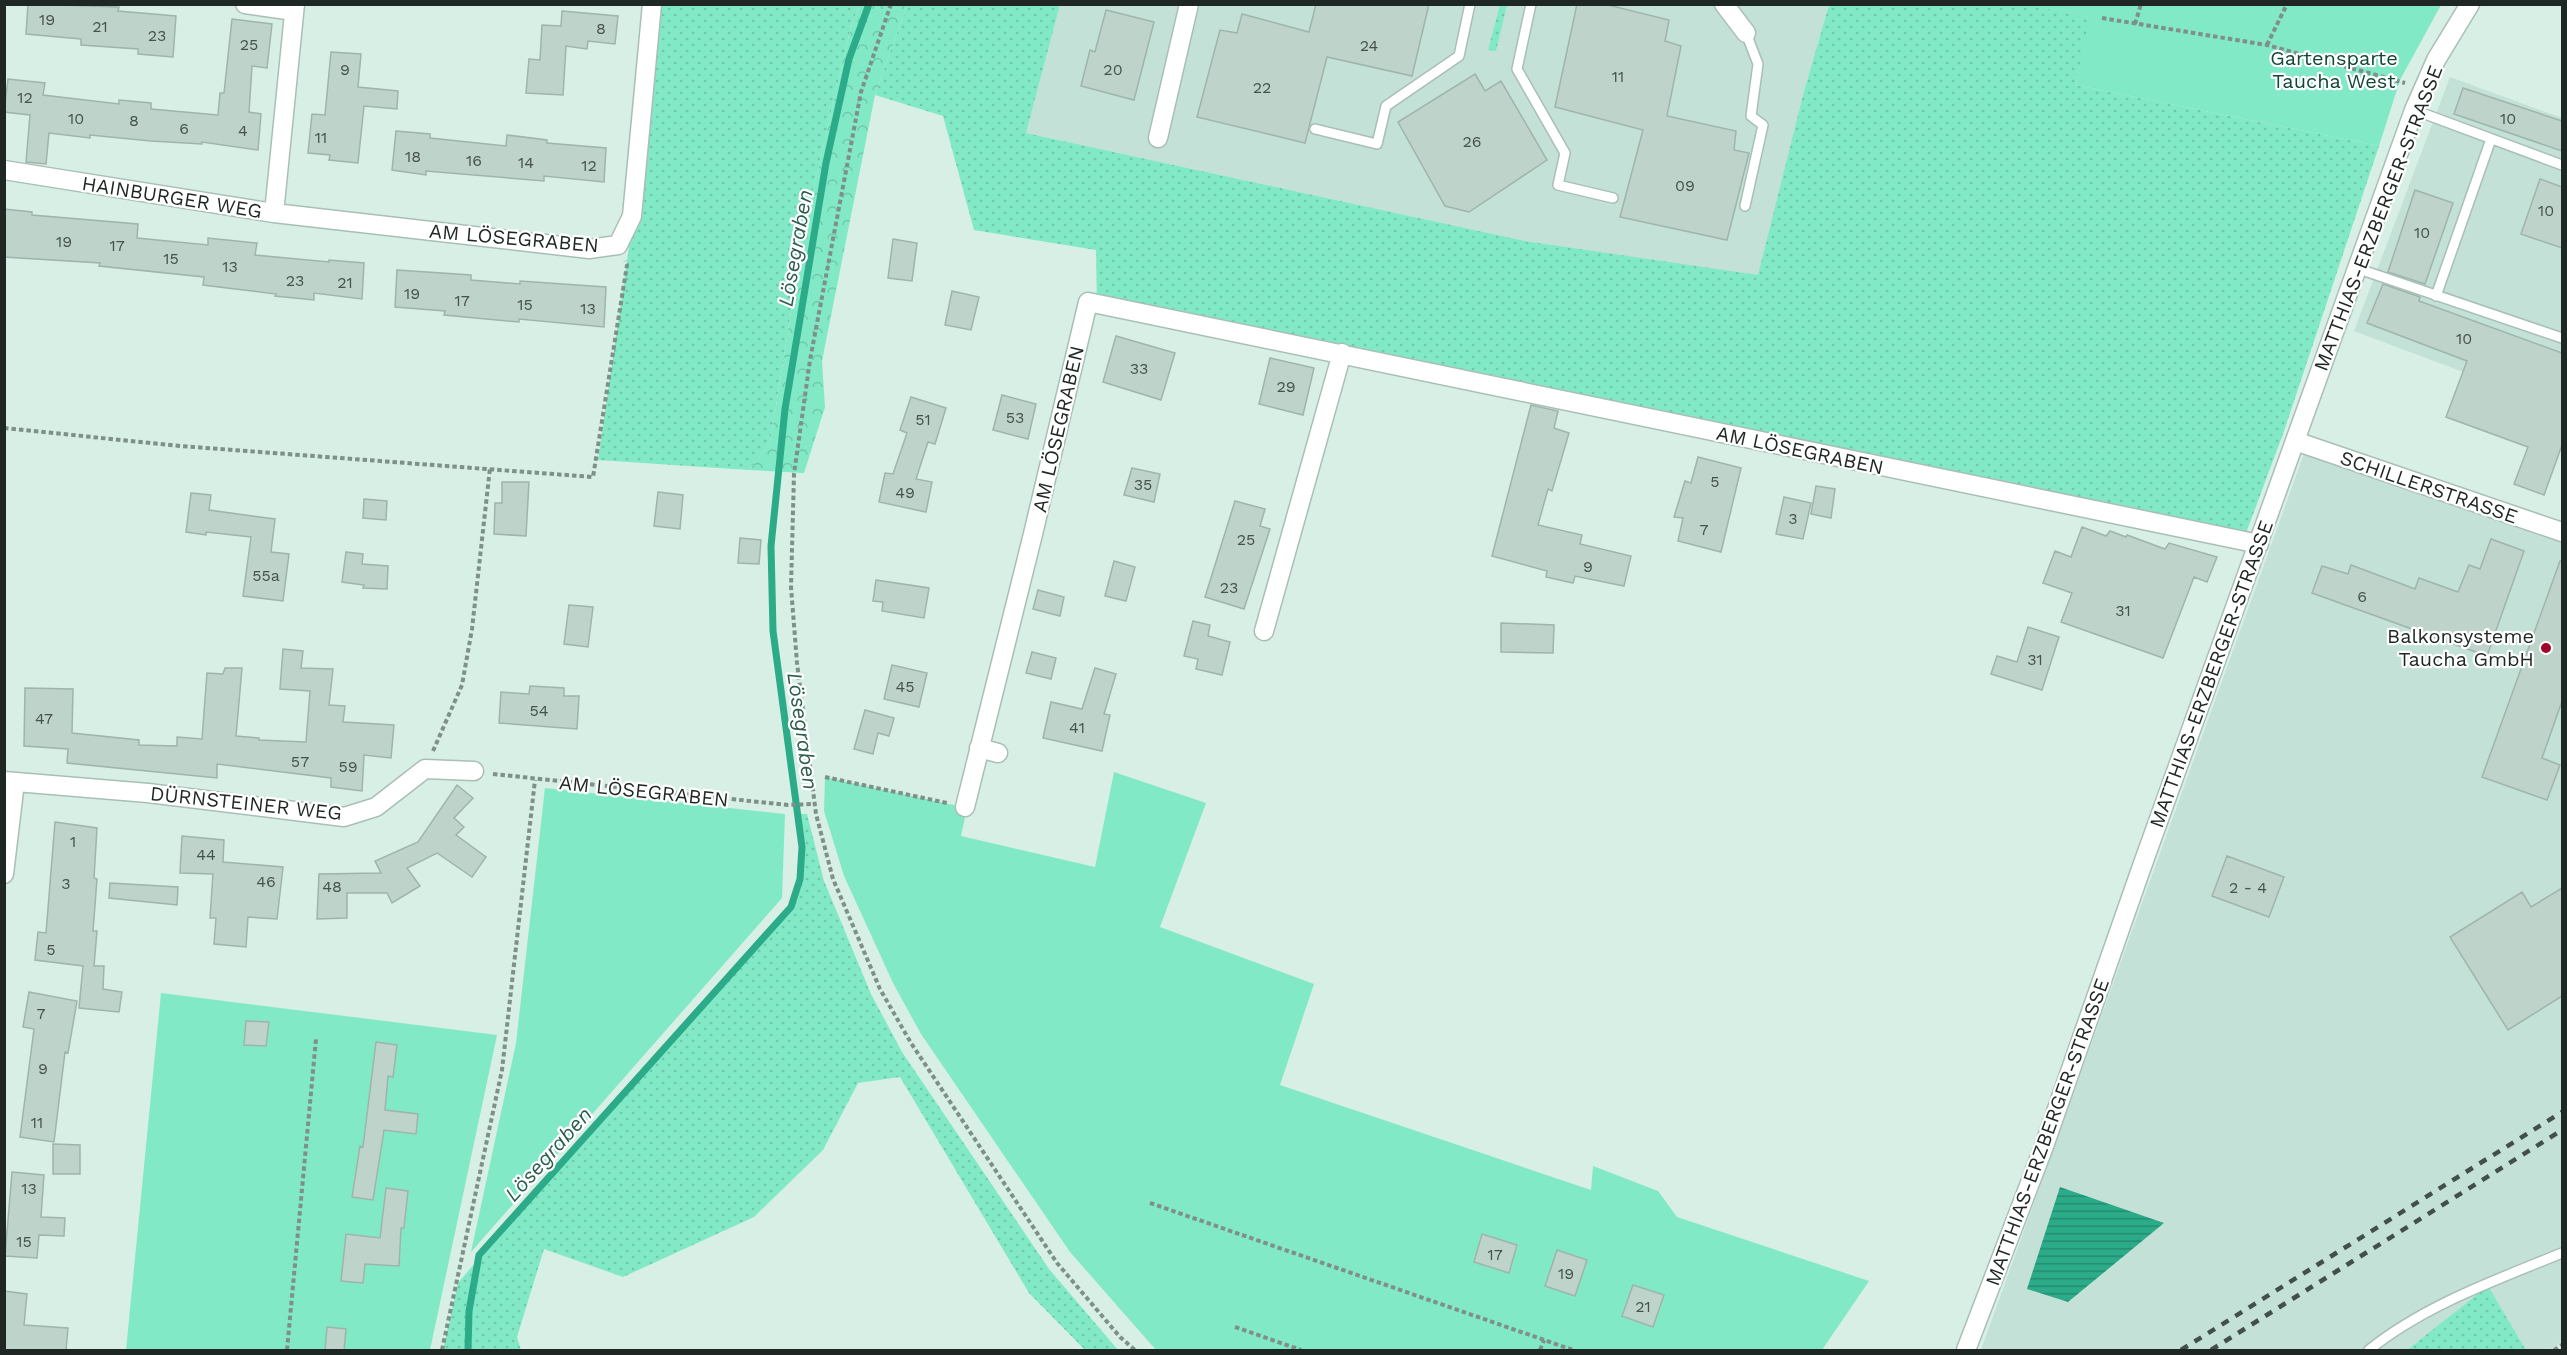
<svg xmlns="http://www.w3.org/2000/svg" width="2567" height="1355" font-family="'Work Sans',sans-serif">
  <style>
    .built { fill: #c3e1d6 }
    .grass { fill: url(#grass-dots) }
    .forest { fill: url(#forest-crowns) }
    .garden { fill: #82e9c6 }
    .water { fill: url(#water-rules) }
    .lines { fill: none; stroke-linecap: round; stroke-linejoin: round }
    .stream { stroke: #2bab88; stroke-width: 7 }
    .building { fill: #bed4cb; stroke: #9eb4ac; stroke-width: 1.5 }
    .service-casing { stroke: #a9bfb6; stroke-width: 12 }
    .minor-casing { stroke: #a9bfb6; stroke-width: 21 }
    .path { stroke: #7f9089; stroke-width: 4; stroke-dasharray: 4.5 3; stroke-linecap: butt }
    .service { stroke: #fff; stroke-width: 9 }
    .minor { stroke: #fff; stroke-width: 18 }
    .rail { stroke: #434f49; stroke-width: 4.5; stroke-dasharray: 8 8; stroke-linecap: butt }
    .poi-dot { fill: #a20228; stroke: #fff; stroke-width: 2 }
    .labels { text-anchor: middle; dominant-baseline: central; stroke-width: 4.5; stroke-linejoin: round; paint-order: stroke }
    .number-label { font-size: 16px; fill: #46524d }
    .park-label { font-size: 20px; fill: #124637; stroke: #fff }
    .street-label { font-size: 20px; fill: #1e2723; stroke: #fff }
    .poi-label { font-size: 20px; fill: #1e2723; stroke: #fff; text-anchor: end }
    .water-label { font-size: 21px; font-style: italic; fill: #2c5d4d; stroke: #fff }
  </style>
  <defs>
    <pattern id="grass-dots" width="8" height="8" patternUnits="userSpaceOnUse" patternTransform="scale(1.5)"><rect width="8" height="8" fill="#82e9c6"/><path d="M2 2h.1M6 6h.1" fill="none" stroke="#70c8aa" stroke-width="1.8" stroke-linecap="round"/></pattern>
    <pattern id="forest-crowns" width="20" height="18" patternUnits="userSpaceOnUse" patternTransform="scale(1.5)"><rect width="20" height="18" fill="#82e9c6"/><path d="M2 6a3 3 0 1 1 6 0M12 15a3 3 0 1 1 6 0" fill="none" stroke="#70c8aa"/></pattern>
    <pattern id="water-rules" width="6" height="5" patternUnits="userSpaceOnUse" patternTransform="scale(1.5)"><rect width="6" height="5" fill="#2bab88"/><path d="M0 2.5h6" fill="none" stroke="#248b6f"/></pattern>
  </defs>
  <rect width="100%" height="100%" fill="#d7efe5"/>
  <path class="built" d="M 1060,5 L 1829,5 L 1804,91 L 1759,276 L 1525,241 L 1026,133 Z
    M 2450,77 L 2562,118 L 2562,409 L 2354,331 Z
    M 2305,451 L 2562,541 L 2562,1342 L 2549,1350 L 2526,1350 L 2488,1287 L 2407,1350 L 1981,1350 Z"/>
  <path class="grass" d="M 2028,4 L 2090,18 L 2076,85 L 2379,146 L 2283,434 L 2243,541 L 1097,309 L 1096,250 L 974,230 L 943,116 L 875,95 L 907,5 L 1060,5 L 1026,133 L 1525,241 L 1758,275 L 1804,91 L 1829,5 Z
    M 653,5 L 859,5 L 850,31 L 805,225 L 770,443 L 749,470 L 598,460 L 631,233 Z
    M 1500,5 L 1507,5 L 1496,51 L 1488,50 Z
    M 800,814 L 807,814 L 824,881 L 871,994 L 902,1052 L 1049,1269 L 1118,1350 L 1085,1350 L 1029,1293 L 900,1077 L 858,1083 L 823,1150 L 754,1217 L 623,1277 L 544,1249 L 517,1337 L 521,1350 L 443,1350 L 458,1283 L 569,1153 L 793,907 C 801,873 804,849 800,814 Z
    M 2488,1286 L 2526,1350 L 2407,1350 Z"/>
  <path class="forest" d="M 859,5 L 907,5 L 875,95 L 822,361 L 825,407 L 804,473 L 749,470 L 770,443 L 805,225 L 850,31 Z"/>
  <path class="garden" d="M 2029,5 L 2028,5 L 2441,5 L 2400,80 L 2379,146 L 2076,85 L 2089,18 Z
    M 1114,772 L 1206,803 L 1160,927 L 1314,984 L 1280,1085 L 1591,1190 L 1593,1166 L 1658,1191 L 1677,1217 L 1869,1281 L 1822,1350 L 1156,1350 L 1070,1252 L 921,1034 L 893,983 L 844,876 L 824,811 L 825,777 L 967,808 L 961,836 L 1095,867 Z
    M 545,788 L 785,814 L 782,898 L 471,1252 L 516,1043 Z
    M 161,993 L 497,1035 L 430,1350 L 126,1350 Z"/>
  <path class="water" d="M 2060,1187 L 2164,1223 L 2068,1302 L 2027,1289 Z"/>
  <g class="lines">
    <path class="stream" d="M 468,1350 L 469,1311 L 479,1255 L 791,907 L 800,879 L 802,847 L 773,631 L 771,546 L 785,409 L 826,163 L 849,59 L 869,4"/>
  </g>
  <path class="building" d="M 28,4 L 119,7 L 118,11 L 176,16 L 173,57 L 138,54 L 138,49 L 81,45 L 81,39 L 26,34 Z
    M 1316,4 L 1429,4 L 1412,76 L 1327,57 L 1305,143 L 1197,117 L 1220,30 L 1237,33 L 1242,14 L 1309,32 Z
    M 1577,4 L 1604,4 L 1669,20 L 1665,41 L 1681,46 L 1667,116 L 1736,131 L 1734,150 L 1749,153 L 1727,240 L 1620,217 L 1643,130 L 1555,107 Z
    M 1106,10 L 1154,22 L 1134,100 L 1081,86 L 1090,50 L 1095,52 Z
    M 562,11 L 618,16 L 615,44 L 588,41 L 587,49 L 566,46 L 563,95 L 526,93 L 529,59 L 540,60 L 542,25 L 561,26 Z
    M 232,19 L 272,24 L 267,68 L 252,66 L 249,112 L 261,114 L 258,150 L 202,142 L 202,144 L 151,141 L 90,135 L 90,138 L 49,133 L 46,164 L 26,162 L 30,115 L 4,112 L 8,79 L 45,83 L 43,95 L 119,104 L 119,100 L 151,103 L 151,109 L 218,115 L 220,93 L 224,93 Z
    M 331,52 L 361,54 L 358,87 L 398,91 L 397,109 L 364,106 L 358,163 L 329,160 L 330,155 L 308,153 L 312,114 L 325,115 Z
    M 1475,74 L 1485,91 L 1501,81 L 1547,160 L 1469,212 L 1445,206 L 1398,122 Z
    M 2463,88 L 2562,121 L 2562,151 L 2454,114 Z
    M 396,131 L 430,134 L 430,138 L 506,146 L 507,135 L 547,140 L 547,143 L 606,148 L 604,182 L 544,176 L 544,181 L 426,171 L 426,175 L 392,170 Z
    M 2540,179 L 2562,187 L 2562,248 L 2521,234 Z
    M 2415,190 L 2453,203 L 2425,284 L 2388,272 Z
    M 4,209 L 32,212 L 32,215 L 138,224 L 137,238 L 208,245 L 208,238 L 257,243 L 255,255 L 329,262 L 329,260 L 364,263 L 362,299 L 314,293 L 314,300 L 275,296 L 276,294 L 203,285 L 204,277 L 99,266 L 100,263 L 4,257 Z
    M 893,239 L 917,243 L 912,281 L 888,278 Z
    M 397,270 L 471,275 L 471,280 L 520,284 L 520,281 L 606,287 L 604,327 L 519,319 L 519,322 L 444,315 L 445,311 L 395,307 Z
    M 2383,284 L 2420,297 L 2419,301 L 2562,353 L 2562,445 L 2544,495 L 2514,484 L 2528,447 L 2446,417 L 2467,361 L 2367,323 Z
    M 952,291 L 979,297 L 971,330 L 945,325 Z
    M 1116,336 L 1175,353 L 1161,400 L 1103,382 Z
    M 1270,358 L 1314,368 L 1303,415 L 1259,404 Z
    M 1002,395 L 1036,404 L 1028,439 L 993,430 Z
    M 911,397 L 946,408 L 935,444 L 928,442 L 916,479 L 932,482 L 926,512 L 879,502 L 885,473 L 893,474 L 907,433 L 900,430 Z
    M 1531,405 L 1558,411 L 1554,428 L 1569,433 L 1552,491 L 1548,489 L 1538,525 L 1582,535 L 1580,544 L 1631,556 L 1624,586 L 1575,576 L 1573,583 L 1546,577 L 1547,571 L 1492,556 Z
    M 1698,457 L 1741,468 L 1721,552 L 1678,541 L 1683,518 L 1674,517 L 1685,481 L 1691,483 Z
    M 1132,468 L 1160,474 L 1154,502 L 1124,495 Z
    M 502,482 L 529,482 L 526,536 L 494,534 L 495,503 L 502,503 Z
    M 1816,486 L 1835,489 L 1831,518 L 1811,514 Z
    M 658,492 L 683,495 L 680,529 L 654,526 Z
    M 191,493 L 211,495 L 209,510 L 275,519 L 271,552 L 289,554 L 283,601 L 243,596 L 251,537 L 206,532 L 206,535 L 186,532 Z
    M 1784,497 L 1811,503 L 1803,539 L 1776,534 Z
    M 364,499 L 387,501 L 386,520 L 363,518 Z
    M 1235,501 L 1265,509 L 1260,526 L 1270,529 L 1244,609 L 1205,597 Z
    M 2082,527 L 2106,536 L 2110,531 L 2126,537 L 2127,535 L 2165,549 L 2169,543 L 2217,557 L 2207,582 L 2194,577 L 2163,658 L 2061,622 L 2072,593 L 2043,583 L 2055,551 L 2071,557 Z
    M 740,538 L 761,540 L 759,564 L 738,563 Z
    M 2491,539 L 2524,551 L 2487,656 L 2312,593 L 2322,566 L 2348,574 L 2351,565 L 2415,589 L 2419,578 L 2458,592 L 2469,565 L 2480,569 Z
    M 346,552 L 363,554 L 362,564 L 388,566 L 387,589 L 363,588 L 364,585 L 342,582 Z
    M 1114,561 L 1135,567 L 1126,601 L 1105,596 Z
    M 2560,561 L 2562,561 L 2562,701 L 2542,758 L 2560,765 L 2547,800 L 2482,777 Z
    M 876,580 L 929,588 L 924,618 L 882,611 L 883,602 L 873,601 Z
    M 1038,590 L 1064,597 L 1060,616 L 1033,609 Z
    M 569,605 L 593,607 L 588,647 L 564,644 Z
    M 1193,621 L 1210,625 L 1208,636 L 1230,642 L 1222,675 L 1196,669 L 1198,659 L 1184,656 Z
    M 1501,623 L 1554,625 L 1553,653 L 1501,652 Z
    M 2028,627 L 2059,637 L 2042,690 L 1991,674 L 1997,656 L 2017,662 Z
    M 283,649 L 303,651 L 301,668 L 333,669 L 329,705 L 345,706 L 343,722 L 394,725 L 391,758 L 364,755 L 362,791 L 331,787 L 331,778 L 217,764 L 217,778 L 67,763 L 68,749 L 24,746 L 25,688 L 73,689 L 72,733 L 139,740 L 139,745 L 177,746 L 177,737 L 202,739 L 207,673 L 223,674 L 225,668 L 242,668 L 236,736 L 259,738 L 259,740 L 306,742 L 310,691 L 280,689 Z
    M 1032,652 L 1056,658 L 1051,679 L 1026,673 Z
    M 892,665 L 927,673 L 919,707 L 884,699 Z
    M 1095,668 L 1116,674 L 1104,714 L 1110,715 L 1102,751 L 1043,738 L 1051,702 L 1082,709 Z
    M 530,686 L 564,688 L 564,696 L 579,696 L 577,729 L 499,723 L 501,692 L 529,694 Z
    M 865,710 L 894,718 L 889,736 L 878,733 L 873,754 L 854,749 Z
    M 457,785 L 473,798 L 454,818 L 464,827 L 456,835 L 486,857 L 472,877 L 437,853 L 407,868 L 420,886 L 392,903 L 387,893 L 347,893 L 347,918 L 317,919 L 319,874 L 381,873 L 375,861 L 418,842 Z
    M 55,822 L 97,828 L 94,878 L 97,879 L 93,931 L 97,931 L 94,966 L 104,966 L 103,989 L 122,992 L 119,1012 L 79,1008 L 83,966 L 35,960 L 38,932 L 46,933 Z
    M 182,836 L 224,840 L 223,862 L 283,867 L 277,919 L 248,917 L 246,947 L 214,944 L 216,918 L 210,918 L 213,874 L 180,873 Z
    M 2227,856 L 2284,877 L 2269,917 L 2212,896 Z
    M 110,883 L 178,887 L 177,905 L 109,898 Z
    M 2562,888 L 2562,996 L 2508,1030 L 2450,937 L 2522,892 L 2531,907 Z
    M 29,992 L 77,1001 L 68,1053 L 65,1052 L 54,1142 L 20,1137 L 34,1029 L 23,1027 Z
    M 246,1021 L 269,1022 L 266,1046 L 244,1045 Z
    M 376,1042 L 397,1045 L 393,1077 L 388,1076 L 385,1110 L 418,1114 L 416,1134 L 384,1130 L 373,1200 L 352,1197 L 360,1146 L 363,1147 Z
    M 53,1144 L 80,1145 L 80,1174 L 53,1174 Z
    M 12,1172 L 44,1175 L 41,1217 L 65,1218 L 64,1236 L 39,1235 L 37,1258 L 5,1256 Z
    M 386,1188 L 408,1191 L 404,1228 L 401,1228 L 399,1266 L 365,1264 L 363,1283 L 341,1281 L 346,1234 L 380,1238 Z
    M 1482,1234 L 1517,1245 L 1509,1273 L 1474,1262 Z
    M 1557,1250 L 1587,1260 L 1575,1296 L 1545,1286 Z
    M 1633,1285 L 1664,1295 L 1653,1327 L 1622,1316 Z
    M 4,1291 L 27,1294 L 24,1325 L 68,1328 L 66,1350 L 4,1350 Z
    M 327,1327 L 346,1329 L 344,1350 L 325,1350 Z"/>
  <g class="lines">
    <defs>
      <path id="service" d="M 1531,4 L 1517,69 L 1565,153 L 1558,185 L 1613,198
        M 2414,110 L 2562,165
        M 1315,129 L 1377,144 L 1386,106 L 1459,56 L 1470,4
        M 1745,206 L 1763,125 L 1751,116 L 1758,64 L 1746,33
        M 2356,268 L 2562,338
        M 2436,296 L 2491,139
        M 2369,1350 C 2425,1305 2496,1280 2562,1253"/>
      <path id="minor" d="M 245,4 L 294,11
        M 1724,4 L 1746,33
        M 1158,138 L 1189,4
        M 4,170 L 274,213 L 295,4
        M 274,213 L 589,249 L 618,245 L 632,216 L 652,4
        M 2295,441 L 2562,532
        M 1264,631 L 1342,353
        M 979,748 L 998,753
        M 4,781 L 148,793 L 344,817 L 376,807 L 425,769 L 474,771
        M 965,807 L 1033,534 L 1088,302 L 2259,544
        M 4,874 L 15,782
        M 1966,1350 L 2043,1149 L 2141,869 L 2414,110 L 2436,60 L 2470,4"/>
    </defs>
    <use href="#service" class="service-casing"/>
    <use href="#minor" class="minor-casing"/>
    <path class="path" d="M 891,4 L 861,92 L 810,360 L 794,474 L 791,587 L 797,663 L 816,814 L 833,879 L 880,989 L 911,1043 L 1057,1263 L 1120,1337 L 1135,1350
      M 2102,18 L 2267,45 L 2405,83
      M 2135,24 L 2141,4
      M 2267,45 L 2287,4
      M 4,428 L 180,446 L 593,477 L 627,265 L 625,261
      M 433,751 L 462,685 L 472,629 L 490,468
      M 493,774 L 788,805 L 814,804
      M 825,777 L 947,803
      M 1150,1203 L 1573,1350
      M 1235,1327 L 1301,1350
      M 287,1350 L 316,1039
      M 442,1350 L 502,1070 L 535,780
      M 1540,1350 L 1544,1340
      M 2554,1350 L 2562,1345"/>
    <use href="#service" class="service"/>
    <use href="#minor" class="minor"/>
    <path class="rail" d="M 2181,1350 L 2562,1112
      M 2211,1350 L 2562,1130"/>
  </g>
  <circle class="poi-dot" cx="2546" cy="648" r="6"/>
  <g class="labels">
    <g class="number-label">
      <text x="47" y="19">19</text>
      <text x="100" y="26">21</text>
      <text x="601" y="28">8</text>
      <text x="157" y="35">23</text>
      <text x="249" y="44">25</text>
      <text x="1369" y="45">24</text>
      <text x="345" y="69">9</text>
      <text x="1113" y="69">20</text>
      <text x="1618" y="76">11</text>
      <text x="1262" y="87">22</text>
      <text x="25" y="97">12</text>
      <text x="76" y="118">10</text>
      <text x="2508" y="118">10</text>
      <text x="134" y="120">8</text>
      <text x="184" y="128">6</text>
      <text x="243" y="130">4</text>
      <text x="321" y="137">11</text>
      <text x="1472" y="141">26</text>
      <text x="413" y="156">18</text>
      <text x="474" y="160">16</text>
      <text x="526" y="162">14</text>
      <text x="589" y="165">12</text>
      <text x="1685" y="185">09</text>
      <text x="2546" y="210">10</text>
      <text x="2422" y="232">10</text>
      <text x="64" y="241">19</text>
      <text x="117" y="245">17</text>
      <text x="171" y="258">15</text>
      <text x="230" y="266">13</text>
      <text x="295" y="280">23</text>
      <text x="345" y="282">21</text>
      <text x="412" y="293">19</text>
      <text x="462" y="300">17</text>
      <text x="525" y="304">15</text>
      <text x="588" y="308">13</text>
      <text x="2464" y="338">10</text>
      <text x="1139" y="368">33</text>
      <text x="1286" y="386">29</text>
      <text x="1015" y="417">53</text>
      <text x="923" y="419">51</text>
      <text x="1715" y="481">5</text>
      <text x="1143" y="484">35</text>
      <text x="905" y="492">49</text>
      <text x="1793" y="518">3</text>
      <text x="1704" y="529">7</text>
      <text x="1246" y="539">25</text>
      <text x="1588" y="566">9</text>
      <text x="266" y="575">55a</text>
      <text x="1229" y="587">23</text>
      <text x="2362" y="596">6</text>
      <text x="2123" y="610">31</text>
      <text x="2035" y="659">31</text>
      <text x="905" y="686">45</text>
      <text x="539" y="710">54</text>
      <text x="44" y="718">47</text>
      <text x="1077" y="727">41</text>
      <text x="300" y="761">57</text>
      <text x="348" y="766">59</text>
      <text x="73" y="841">1</text>
      <text x="206" y="854">44</text>
      <text x="266" y="881">46</text>
      <text x="66" y="883">3</text>
      <text x="332" y="886">48</text>
      <text x="2248" y="887">2 - 4</text>
      <text x="51" y="949">5</text>
      <text x="41" y="1013">7</text>
      <text x="43" y="1068">9</text>
      <text x="37" y="1122">11</text>
      <text x="29" y="1188">13</text>
      <text x="24" y="1241">15</text>
      <text x="1495" y="1254">17</text>
      <text x="1566" y="1273">19</text>
      <text x="1643" y="1306">21</text>
    </g>
    <g class="park-label">
      <text x="2334" y="58">Gartensparte<tspan x="2334" dy="23">Taucha West</tspan></text>
    </g>
    <g class="street-label">
      <text transform="translate(172 197) rotate(9)">HAINBURGER WEG</text>
      <text transform="translate(2378 218) rotate(-69)">MATTHIAS-ERZBERGER-STRASSE</text>
      <text transform="translate(514 238) rotate(5)">AM LÖSEGRABEN</text>
      <text transform="translate(1058 429) rotate(-77)">AM LÖSEGRABEN</text>
      <text transform="translate(1800 450) rotate(12)">AM LÖSEGRABEN</text>
      <text transform="translate(2429 487) rotate(19)">SCHILLERSTRASSE</text>
      <text transform="translate(2211 674) rotate(-70)">MATTHIAS-ERZBERGER-STRASSE</text>
      <text transform="translate(644 791) rotate(6)">AM LÖSEGRABEN</text>
      <text transform="translate(246 803) rotate(6)">DÜRNSTEINER WEG</text>
      <text transform="translate(2047 1132) rotate(-70)">MATTHIAS-ERZBERGER-STRASSE</text>
    </g>
    <g class="poi-label">
      <text x="2534" y="636">Balkonsysteme<tspan x="2534" dy="23">Taucha GmbH</tspan></text>
    </g>
    <g class="water-label">
      <text transform="translate(795 248) rotate(-80)">Lösegraben</text>
      <text transform="translate(803 731) rotate(82)">Lösegraben</text>
      <text transform="translate(548 1154) rotate(-48)">Lösegraben</text>
    </g>
  </g>
  <rect width="2567" height="1355" fill="none" stroke="#1e2723" stroke-width="12"/>
</svg>
